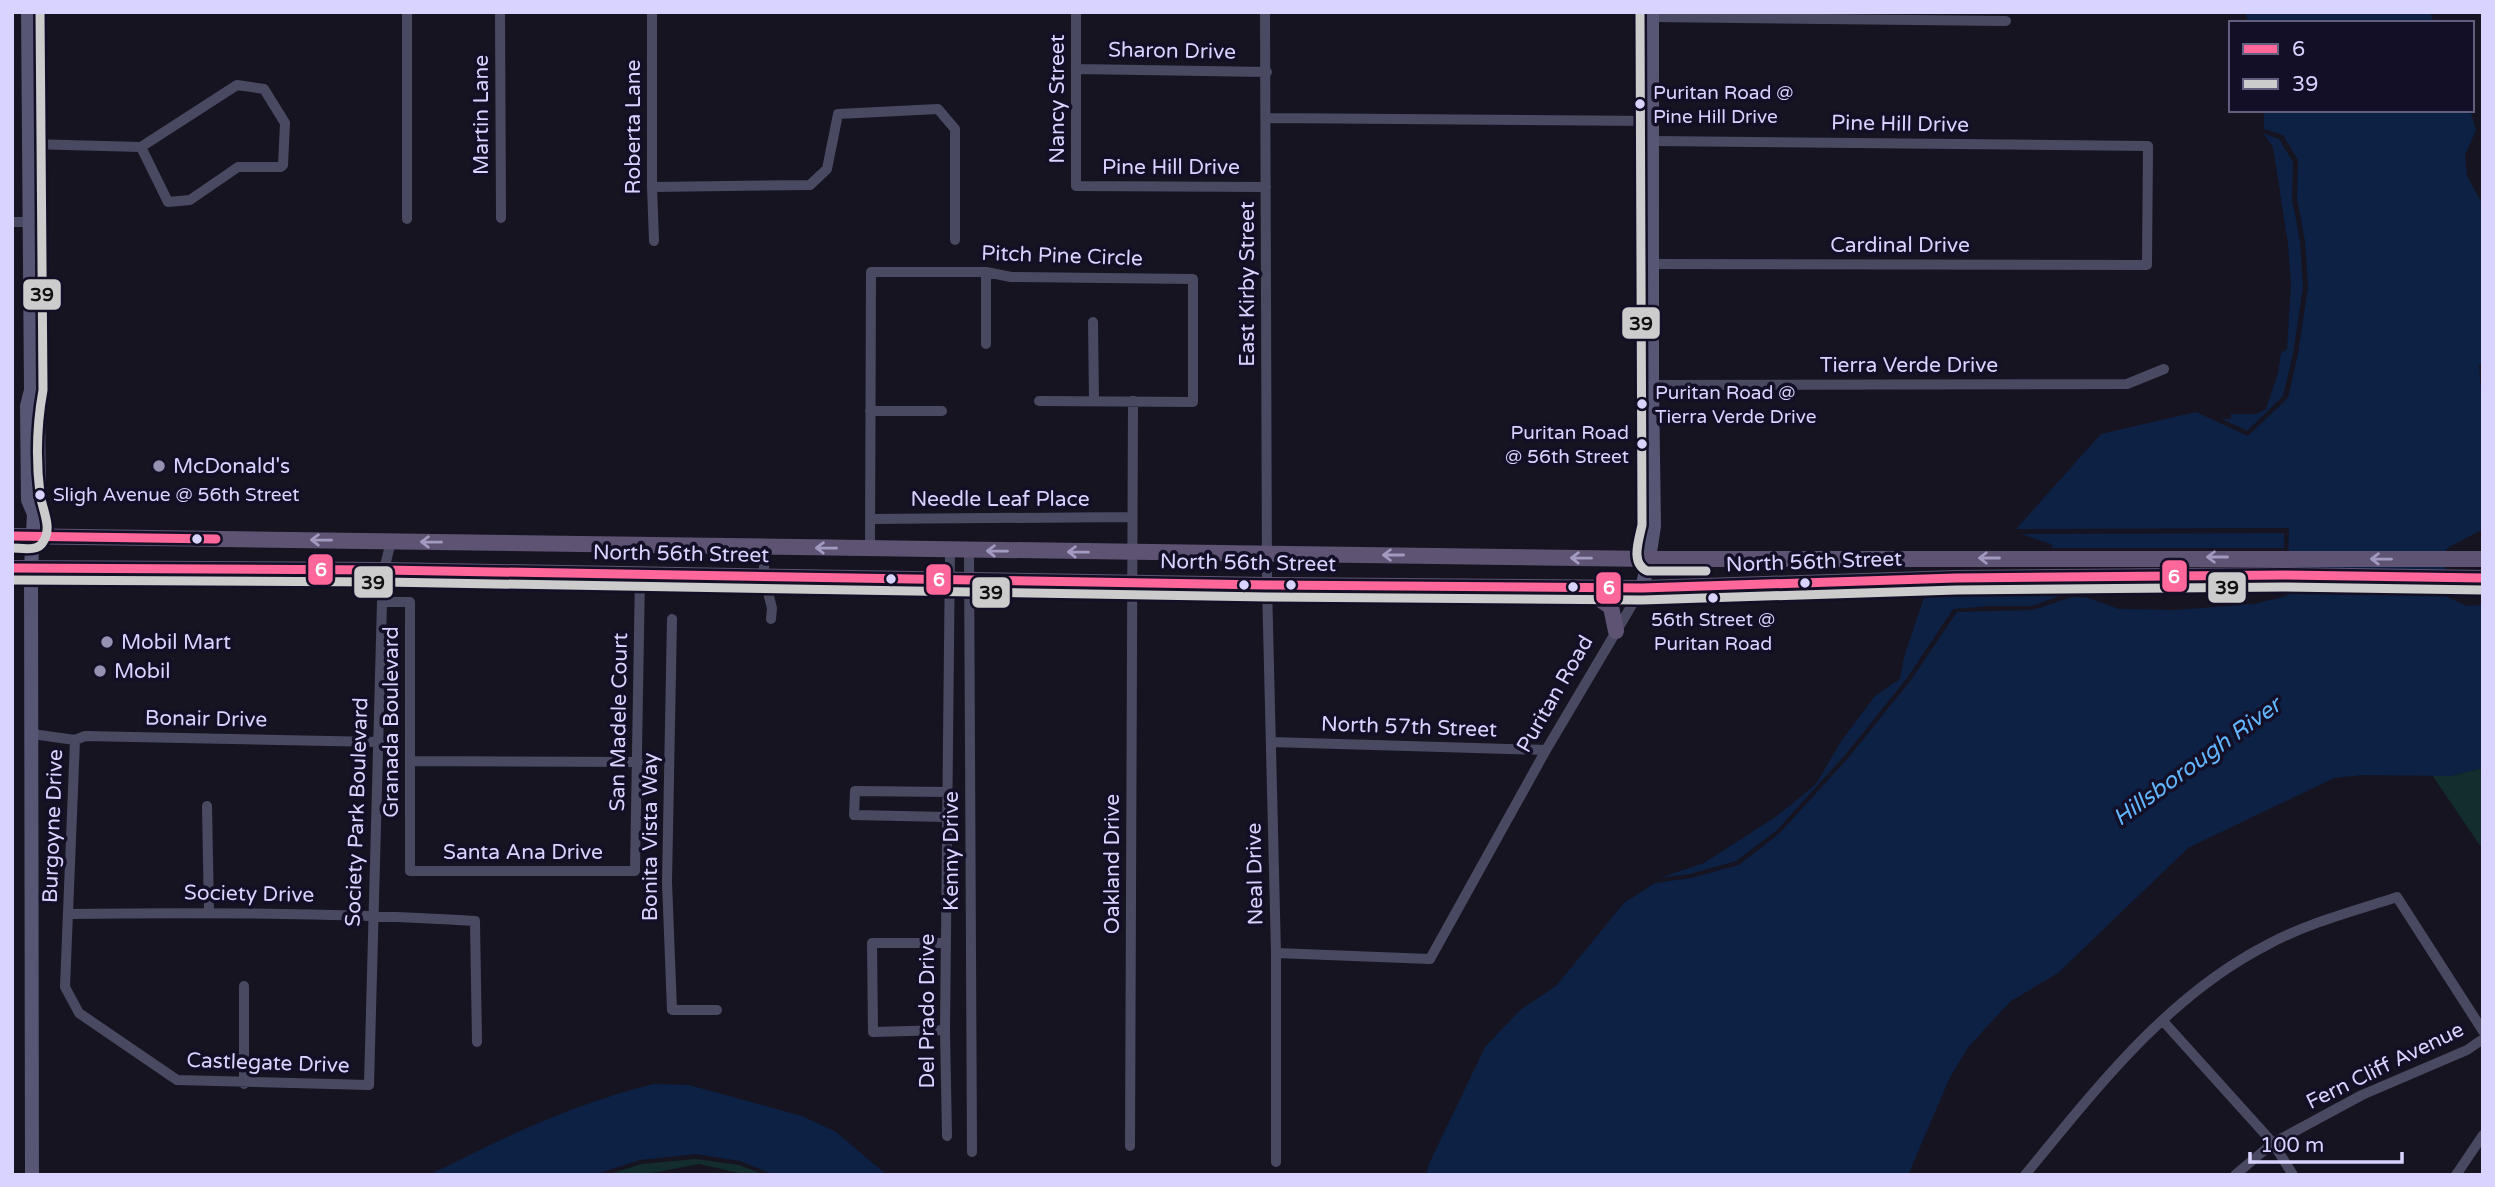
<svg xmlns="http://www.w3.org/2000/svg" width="2495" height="1187" font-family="'Varela Round',sans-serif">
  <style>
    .green { fill: #132c2d }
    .water { fill: #0d2144 }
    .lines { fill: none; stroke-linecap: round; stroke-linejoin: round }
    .street { stroke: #4a4962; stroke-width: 10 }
    .secondary { stroke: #575674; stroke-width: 14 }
    .primary { stroke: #5e5373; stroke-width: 16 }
    .bus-1-casing { stroke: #130f26; stroke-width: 14 }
    .bus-2-casing { stroke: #130f26; stroke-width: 14 }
    .bus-1 { stroke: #f69; stroke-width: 9 }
    .bus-2 { stroke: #ccc; stroke-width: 9 }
    .oneway { stroke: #a29ac0 }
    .bus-dot { fill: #d9d4ff; stroke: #130f26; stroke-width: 2.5 }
    .poi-dot { fill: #9591b1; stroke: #130f26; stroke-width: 2.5 }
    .labels { text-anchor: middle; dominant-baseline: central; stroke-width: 7; stroke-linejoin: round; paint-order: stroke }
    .bus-label { font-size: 19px; fill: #d9d4ff; stroke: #130f26; text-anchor: start }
    .street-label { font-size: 21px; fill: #d9d4ff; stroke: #130f26 }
    .poi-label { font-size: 21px; fill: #d9d4ff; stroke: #130f26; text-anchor: start }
    .water-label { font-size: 23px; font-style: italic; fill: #62b6ff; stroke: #130f26 }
    .line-badge { stroke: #130f26; stroke-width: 2.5 }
    .badge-label { font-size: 19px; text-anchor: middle; font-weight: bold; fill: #fff }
    .pale-badge-label { font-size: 19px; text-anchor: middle; font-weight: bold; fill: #111 }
  </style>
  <rect width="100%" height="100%" fill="#161421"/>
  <path class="green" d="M 2483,768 L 2483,850 L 2432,775 L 2450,776 Z
    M 696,1159 L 739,1165 L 765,1175 L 748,1175 L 699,1164 L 641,1175 L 607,1175 L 641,1164 Z"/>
  <path class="water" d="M 2245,12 L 2430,12 L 2434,23 L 2249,23 Z
    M 2264,110 L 2470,110 L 2476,130 L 2465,155 L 2467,176 L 2483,205 L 2483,361 L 2479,366 L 2483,414 L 2483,529 L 2446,549 L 2445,596 L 2467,606 L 2483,605 L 2483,768 L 2450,776 L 2363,775 L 2334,778 L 2188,848 L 2058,973 L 2011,1001 L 1969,1046 L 1950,1077 L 1908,1175 L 1426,1175 L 1429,1164 L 1485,1047 L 1520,1010 L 1556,986 L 1624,903 L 1655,883 L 1691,878 L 1739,865 L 1780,833 L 1849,757 L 1911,680 L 1957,612 L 2033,610 L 2072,597 L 2088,598 L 2119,609 L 2176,610 L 2254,604 L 2287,596 L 2289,528 L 2016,529 L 2101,434 L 2196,412 L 2248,436 L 2288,398 L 2298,354 L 2308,287 L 2305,241 L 2297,199 L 2298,160 L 2283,135 L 2264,129 Z
    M 2263,133 L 2279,139 L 2293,162 L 2292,199 L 2300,241 L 2303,286 L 2293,354 L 2283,396 L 2247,431 L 2222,419 L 2231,419 L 2231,414 L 2256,414 L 2266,409 L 2278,373 L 2281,353 L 2287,349 L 2291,285 L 2288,244 L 2273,147 Z
    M 2284,533 L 2284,552 L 2283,548 L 2052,548 L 2051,544 L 2021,534 Z
    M 2065,594 L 2032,606 L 1988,606 L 1953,609 L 1907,678 L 1845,755 L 1777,830 L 1736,861 L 1690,874 L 1659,878 L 1704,863 L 1777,816 L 1816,784 L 1842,740 L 1875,696 L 1900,679 L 1904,657 L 1925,595 Z
    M 654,1084 L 689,1085 L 802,1116 L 836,1132 L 887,1175 L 775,1175 L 740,1161 L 696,1154 L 640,1160 L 593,1175 L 429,1175 C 505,1137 572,1104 654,1084 Z"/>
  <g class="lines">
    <path class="street" d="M 500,12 L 501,218
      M 652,12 L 652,187 L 654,241
      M 1076,12 L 1076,186 L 1266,187
      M 1265,12 L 1267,585 L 1276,953 L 1276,1162
      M 1652,17 L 2006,21
      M 1077,69 L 1267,72
      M 1267,118 L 1652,121
      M 1652,141 L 2148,146 L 2147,265 L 1653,264
      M 29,144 L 141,147 L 237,85 L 264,89 L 285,123 L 283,165 L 281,167 L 238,167 L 190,200 L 168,202 L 141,147
      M 652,187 L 810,185 L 827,169 L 838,114 L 938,109 L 955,129 L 955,240
      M 407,219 L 407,12
      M 12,222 L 30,222
      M 1093,322 L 1094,401
      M 986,344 L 986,272
      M 1652,385 L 2127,384 L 2164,369
      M 870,411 L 942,411
      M 870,519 L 1131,517
      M 764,547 L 764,577 L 772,608 L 771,619
      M 870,548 L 871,272 L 986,272 L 1011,277 L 1193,279 L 1193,402 L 1039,401
      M 969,550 L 972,1152
      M 382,602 L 410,602 L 410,871 L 635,871 L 640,574
      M 672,619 L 667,882 L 672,1010 L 717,1010
      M 32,734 L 75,740 L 85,736 L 379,742
      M 75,740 L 65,987 L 79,1013 L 177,1080 L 369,1085 L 382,602 L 384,570 L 391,541
      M 1271,742 L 1546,750
      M 411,761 L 638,762
      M 947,792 L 855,791 L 854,815 L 947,817
      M 207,806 L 209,912
      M 69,914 C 205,912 340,913 475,921 L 477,1042
      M 1276,953 L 1430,959 L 1546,750 L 1642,588
      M 244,986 L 244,1084
      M 2163,1021 L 2273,1143 L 2293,1175
      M 945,1030 L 873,1032 L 872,943 L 946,943
      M 947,1136 L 945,1030 L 950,550
      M 1130,1146 L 1133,401
      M 2025,1175 C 2095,1090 2167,996 2267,945 C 2307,923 2354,911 2397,897 L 2483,1031
      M 2235,1175 L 2273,1143 L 2362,1095 L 2467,1050 L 2483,1039
      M 2456,1175 L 2483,1135"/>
    <path class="secondary" d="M 28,12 L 31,390 L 27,406 L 28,500 L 34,514
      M 31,390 L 38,406 L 39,501 L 34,514 L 31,568 L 32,1175
      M 1642,588 L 1649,559 L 1654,526 L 1652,385 L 1652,12"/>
    <path class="primary" d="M 12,536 L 1649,559 L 2483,559
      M 12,568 L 384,570 L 1267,585 L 1642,588 L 1956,578 L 2285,575 L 2483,578
      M 1585,589 L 1611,607 L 1616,631"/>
    <defs>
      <path id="bus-1" d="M 12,536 L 216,539
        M 12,568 L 384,570 L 1267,585 L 1642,588 L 1956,578 L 2285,575 L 2483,578"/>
      <path id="bus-2" d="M 1640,12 L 1642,525 C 1639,540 1630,563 1647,571 L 1706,571
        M 12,548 C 21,548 38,552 43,542 C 53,528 42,509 40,494 C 36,461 37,423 43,390 L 40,12
        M 12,580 L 384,582 L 1267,597 L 1642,600 L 1956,590 L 2285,587 L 2483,590"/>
    </defs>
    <use href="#bus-1" class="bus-1-casing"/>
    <use href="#bus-2" class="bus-2-casing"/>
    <use href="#bus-1" class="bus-1"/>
    <use href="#bus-2" class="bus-2"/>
  </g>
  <defs><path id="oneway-shaft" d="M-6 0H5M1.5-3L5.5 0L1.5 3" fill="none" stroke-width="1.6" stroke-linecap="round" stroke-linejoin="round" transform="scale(1.75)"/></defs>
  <g class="oneway">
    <use href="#oneway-shaft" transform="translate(321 540) rotate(-179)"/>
    <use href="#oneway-shaft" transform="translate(431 542) rotate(-179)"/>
    <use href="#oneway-shaft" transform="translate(826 548) rotate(-179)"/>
    <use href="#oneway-shaft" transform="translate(997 551) rotate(-179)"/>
    <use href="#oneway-shaft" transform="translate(1078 552) rotate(-179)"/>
    <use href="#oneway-shaft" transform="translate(1393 555) rotate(-180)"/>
    <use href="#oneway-shaft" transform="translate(2217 557) rotate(180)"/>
    <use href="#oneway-shaft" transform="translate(1581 558) rotate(-179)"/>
    <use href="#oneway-shaft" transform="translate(1989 558) rotate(180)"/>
    <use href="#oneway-shaft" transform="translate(2381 559) rotate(-179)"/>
  </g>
  <g class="bus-dot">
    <circle cx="1640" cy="104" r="6"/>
    <circle cx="1642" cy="404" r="6"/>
    <circle cx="1642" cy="444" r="6"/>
    <circle cx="40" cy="495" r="6"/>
    <circle cx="197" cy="539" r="6"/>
    <circle cx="891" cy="579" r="6"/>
    <circle cx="1805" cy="583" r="6"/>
    <circle cx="1244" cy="585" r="6"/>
    <circle cx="1291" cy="585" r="6"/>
    <circle cx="1573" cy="587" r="6"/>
    <circle cx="1713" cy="598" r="6"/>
  </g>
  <g class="poi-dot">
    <circle cx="159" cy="466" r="7"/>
    <circle cx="107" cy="642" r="7"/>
    <circle cx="100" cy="671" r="7"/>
  </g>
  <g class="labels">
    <g class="bus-label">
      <text x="1653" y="93">Puritan Road @<tspan x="1653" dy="24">Pine Hill Drive</tspan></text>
      <text x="1655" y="393">Puritan Road @<tspan x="1655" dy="24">Tierra Verde Drive</tspan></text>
      <text x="1629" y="433" text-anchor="end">Puritan Road<tspan x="1629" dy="24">@ 56th Street</tspan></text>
      <text x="53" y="495">Sligh Avenue @ 56th Street</text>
      <text x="1713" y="620" text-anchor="middle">56th Street @<tspan x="1713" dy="24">Puritan Road</tspan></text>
    </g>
    <g class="street-label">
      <text transform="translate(1172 51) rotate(1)">Sharon Drive</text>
      <text transform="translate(1057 99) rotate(-90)">Nancy Street</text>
      <text transform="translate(481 115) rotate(-90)">Martin Lane</text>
      <text transform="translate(1900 124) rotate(1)">Pine Hill Drive</text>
      <text transform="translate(633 127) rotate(-90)">Roberta Lane</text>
      <text x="1171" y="167">Pine Hill Drive</text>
      <text x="1900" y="245">Cardinal Drive</text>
      <text transform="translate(1062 256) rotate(2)">Pitch Pine Circle</text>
      <text transform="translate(1247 284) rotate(-90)">East Kirby Street</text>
      <text x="1909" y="365">Tierra Verde Drive</text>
      <text x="1000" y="499">Needle Leaf Place</text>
      <text transform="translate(681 554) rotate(1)">North 56th Street</text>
      <text transform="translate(1814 562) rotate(-2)">North 56th Street</text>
      <text transform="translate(1248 563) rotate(1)">North 56th Street</text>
      <text transform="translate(1555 694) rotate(-60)">Puritan Road</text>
      <text transform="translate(206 719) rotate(1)">Bonair Drive</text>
      <text transform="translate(391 722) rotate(-90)">Granada Boulevard</text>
      <text transform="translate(619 722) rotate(-89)">San Madele Court</text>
      <text transform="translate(1409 727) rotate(2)">North 57th Street</text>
      <text transform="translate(357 812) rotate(-88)">Society Park Boulevard</text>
      <text transform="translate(53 826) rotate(-88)">Burgoyne Drive</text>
      <text transform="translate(650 837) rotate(-90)">Bonita Vista Way</text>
      <text transform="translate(951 851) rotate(-90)">Kenny Drive</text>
      <text x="523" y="852">Santa Ana Drive</text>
      <text transform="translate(1112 864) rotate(-90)">Oakland Drive</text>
      <text transform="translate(1255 874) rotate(-91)">Neal Drive</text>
      <text transform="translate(249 894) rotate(1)">Society Drive</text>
      <text transform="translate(927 1011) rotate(-90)">Del Prado Drive</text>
      <text transform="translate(268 1063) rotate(2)">Castlegate Drive</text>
      <text transform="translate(2385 1066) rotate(-26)">Fern Cliff Avenue</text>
    </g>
    <g class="poi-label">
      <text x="173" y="466">McDonald's</text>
      <text x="121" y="642">Mobil Mart</text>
      <text x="114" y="671">Mobil</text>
    </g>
    <g class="water-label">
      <text transform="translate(2197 762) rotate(-36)">Hillsborough River</text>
    </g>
  </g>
  <g class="line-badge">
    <rect x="22" y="278" width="40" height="33" rx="7" fill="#ccc"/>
    <rect x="1621" y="306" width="40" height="34" rx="7" fill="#ccc"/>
    <rect x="307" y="553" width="27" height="33" rx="7" fill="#f69"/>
    <rect x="2161" y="559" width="27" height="34" rx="7" fill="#f69"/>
    <rect x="925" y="563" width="27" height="33" rx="7" fill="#f69"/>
    <rect x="353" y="565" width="41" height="34" rx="7" fill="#ccc"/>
    <rect x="2207" y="571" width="40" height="33" rx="7" fill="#ccc"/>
    <rect x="1595" y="571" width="27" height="34" rx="7" fill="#f69"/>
    <rect x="971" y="576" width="40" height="33" rx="7" fill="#ccc"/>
  </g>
  <g class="badge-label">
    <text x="321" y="576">6</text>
    <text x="2174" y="583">6</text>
    <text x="939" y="586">6</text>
    <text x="1609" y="594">6</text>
  </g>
  <g class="pale-badge-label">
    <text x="42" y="301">39</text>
    <text x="1641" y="330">39</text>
    <text x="373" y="589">39</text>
    <text x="2227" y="594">39</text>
    <text x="991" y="599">39</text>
  </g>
  <rect width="2495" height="1187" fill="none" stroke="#d9d4ff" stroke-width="28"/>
  <rect x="2229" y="21" width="245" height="91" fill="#130f26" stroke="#625e7d" stroke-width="2"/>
  <rect x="2243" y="44" width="35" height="10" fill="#ff6699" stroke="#625e7d" stroke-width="2"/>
  <text x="2292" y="56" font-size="21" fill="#d9d4ff">6</text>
  <rect x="2243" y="79" width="35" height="10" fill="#cccccc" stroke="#625e7d" stroke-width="2"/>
  <text x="2292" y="91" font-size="21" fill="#d9d4ff">39</text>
  <path d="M2250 1152v10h152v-10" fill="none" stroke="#d9d4ff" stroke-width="3.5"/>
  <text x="2260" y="1152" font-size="21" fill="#d9d4ff" stroke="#130f26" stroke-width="5" paint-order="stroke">100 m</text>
</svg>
